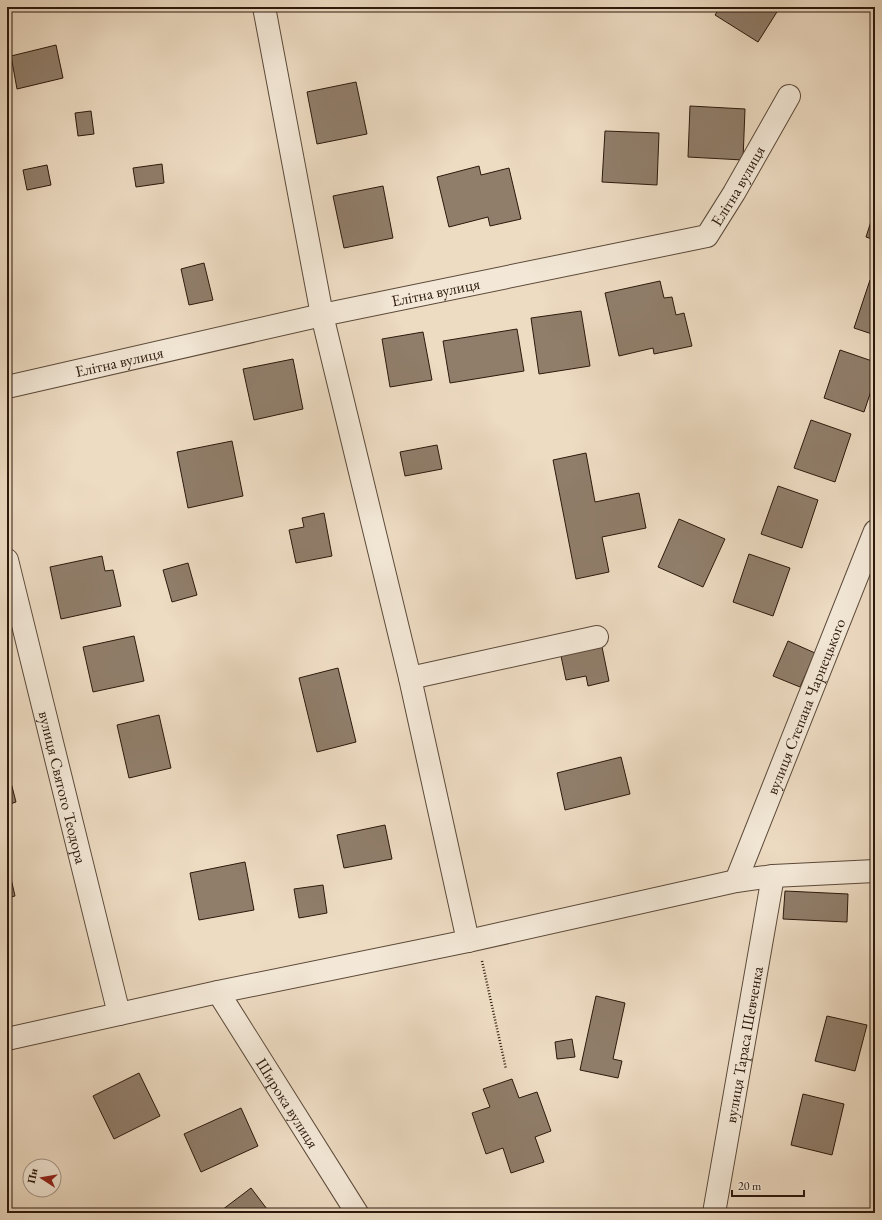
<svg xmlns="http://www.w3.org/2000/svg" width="882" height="1220" font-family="'EB Garamond',serif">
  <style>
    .building { fill: #907e6b; stroke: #2c190c }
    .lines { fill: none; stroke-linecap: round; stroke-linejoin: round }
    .minor-casing { stroke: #5c4a3a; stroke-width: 24 }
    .path { stroke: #2c190c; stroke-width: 2.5; stroke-dasharray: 1 2; stroke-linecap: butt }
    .minor { stroke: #f3e8d7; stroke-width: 22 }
    .labels { text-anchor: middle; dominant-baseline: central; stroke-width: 4; stroke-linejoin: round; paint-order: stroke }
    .street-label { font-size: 16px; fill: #2c190c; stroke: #f3e8d7 }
  </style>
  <rect width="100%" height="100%" fill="#eddbc2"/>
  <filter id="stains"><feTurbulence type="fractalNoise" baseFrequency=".005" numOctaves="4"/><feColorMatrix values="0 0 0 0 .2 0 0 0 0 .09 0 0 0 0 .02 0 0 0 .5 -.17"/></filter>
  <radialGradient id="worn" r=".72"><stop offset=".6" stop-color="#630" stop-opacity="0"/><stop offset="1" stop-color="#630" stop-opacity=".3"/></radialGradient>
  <path class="building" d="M 720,7 L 780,7 L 758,42 L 715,15 Z
    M 56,45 L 63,78 L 17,89 L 11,56 Z
    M 356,82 L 367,134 L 317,144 L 307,92 Z
    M 690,106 L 745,109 L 743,160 L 688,157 Z
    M 91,111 L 94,134 L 78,136 L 75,113 Z
    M 605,131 L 659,133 L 657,185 L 602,182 Z
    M 162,164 L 164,183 L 136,187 L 133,168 Z
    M 47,165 L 51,185 L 27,190 L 23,170 Z
    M 479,166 L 481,175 L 509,168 L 521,219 L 490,226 L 488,217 L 449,227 L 437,177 Z
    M 383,186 L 393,238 L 344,248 L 333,196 Z
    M 875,209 L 875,240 L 866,237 Z
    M 204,263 L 213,300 L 189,305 L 181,269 Z
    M 870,280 L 875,282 L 875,335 L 854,328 Z
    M 660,281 L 664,298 L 672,297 L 676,315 L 684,313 L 692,346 L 654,354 L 653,348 L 619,356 L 605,293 Z
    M 581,311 L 590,366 L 539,374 L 531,318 Z
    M 517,329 L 524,371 L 450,383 L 443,341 Z
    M 423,332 L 432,380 L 390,387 L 382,339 Z
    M 840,350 L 875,362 L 875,379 L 864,412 L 824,398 Z
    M 293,359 L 303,409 L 254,420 L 243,369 Z
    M 811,420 L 851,434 L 835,482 L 794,468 Z
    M 232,441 L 243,496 L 188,508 L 177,452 Z
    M 437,445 L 442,469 L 405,476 L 400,452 Z
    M 586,453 L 595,502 L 639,493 L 646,528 L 602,537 L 609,572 L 576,579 L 553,460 Z
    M 778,486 L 818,500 L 802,548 L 761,534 Z
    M 324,513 L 332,556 L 296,563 L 289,530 L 304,527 L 302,518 Z
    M 679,519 L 725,539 L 703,587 L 658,567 Z
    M 749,554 L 790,568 L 773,616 L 733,602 Z
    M 102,556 L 105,571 L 113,570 L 121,606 L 61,619 L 50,567 Z
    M 188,563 L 197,595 L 172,602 L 163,570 Z
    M 134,636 L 144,681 L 93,692 L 83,647 Z
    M 788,641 L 815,653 L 800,687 L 773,676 Z
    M 602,647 L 609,681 L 588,686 L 586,676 L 566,680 L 561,656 Z
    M 338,668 L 356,742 L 317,752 L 299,678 Z
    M 159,715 L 171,768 L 129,778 L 117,725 Z
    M 621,757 L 630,794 L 565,810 L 557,773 Z
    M 7,767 L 16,802 L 7,805 Z
    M 385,825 L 392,859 L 344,868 L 337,835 Z
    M 7,861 L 15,896 L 7,898 Z
    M 245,862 L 254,910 L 199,920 L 190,873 Z
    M 323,885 L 327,913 L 299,918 L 294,889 Z
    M 785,891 L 848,894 L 847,922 L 783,919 Z
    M 596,996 L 625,1003 L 613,1059 L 622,1061 L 618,1078 L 580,1070 Z
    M 827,1016 L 867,1025 L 855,1071 L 815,1061 Z
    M 572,1039 L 575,1057 L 557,1059 L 555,1042 Z
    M 139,1073 L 160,1116 L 114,1139 L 93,1096 Z
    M 512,1079 L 519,1098 L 537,1092 L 551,1131 L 535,1137 L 544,1162 L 511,1173 L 503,1148 L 486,1154 L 472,1113 L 490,1107 L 483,1089 Z
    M 803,1094 L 844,1104 L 832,1155 L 791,1145 Z
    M 241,1108 L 258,1146 L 201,1172 L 184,1134 Z
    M 251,1188 L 270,1213 L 218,1213 Z"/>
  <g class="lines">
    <defs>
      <g id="minor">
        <path d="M 264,7 L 322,315 L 410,678 L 468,941"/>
        <path id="s1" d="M 7,387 L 322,315 L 707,236 L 734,193 L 789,96"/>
        <path id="s2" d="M 7,560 L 119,1014"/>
        <path d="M 410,678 L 597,637"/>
        <path id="s3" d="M 736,881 L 875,531"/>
        <path id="s4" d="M 218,992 L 357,1213"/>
        <path d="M 7,1039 L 218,992 L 468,941 L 736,881 L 773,876 L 875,871"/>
        <path id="s5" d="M 714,1213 L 773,876"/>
      </g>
    </defs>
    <use href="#minor" class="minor-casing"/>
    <path class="path" d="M 482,961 L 506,1069"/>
    <use href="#minor" class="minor"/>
  </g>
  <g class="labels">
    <g class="street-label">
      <text stroke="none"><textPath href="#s1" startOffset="775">Елітна вулиця</textPath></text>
      <text stroke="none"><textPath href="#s1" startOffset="439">Елітна вулиця</textPath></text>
      <text stroke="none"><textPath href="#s1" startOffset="115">Елітна вулиця</textPath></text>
      <text stroke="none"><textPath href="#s3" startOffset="188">вулиця Степана Чарнецького</textPath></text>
      <text stroke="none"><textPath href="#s2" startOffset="234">вулиця Святого Теодора</textPath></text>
      <text stroke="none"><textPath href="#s5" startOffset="171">вулиця Тараса Шевченка</textPath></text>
      <text stroke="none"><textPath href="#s4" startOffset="131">Широка вулиця</textPath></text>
    </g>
  </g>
  <rect width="882" height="1220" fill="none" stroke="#eddbc2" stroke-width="24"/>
  <rect x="8" y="8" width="866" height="1204" fill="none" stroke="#2c190c" stroke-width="2"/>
  <rect x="12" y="12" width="858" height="1196" fill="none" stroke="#2c190c"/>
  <g transform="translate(42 1178) rotate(282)"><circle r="19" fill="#f3e8d7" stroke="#a39586"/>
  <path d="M0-3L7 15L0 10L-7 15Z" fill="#8f2418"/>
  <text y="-6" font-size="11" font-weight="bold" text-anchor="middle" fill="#2c190c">Пн</text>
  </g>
  <path d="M732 1190v6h72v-6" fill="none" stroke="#2c190c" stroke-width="2"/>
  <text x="738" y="1190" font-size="12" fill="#2c190c" stroke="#f3e8d7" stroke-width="3" paint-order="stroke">20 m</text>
  <rect width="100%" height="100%" filter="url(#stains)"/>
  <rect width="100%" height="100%" fill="url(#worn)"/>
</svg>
